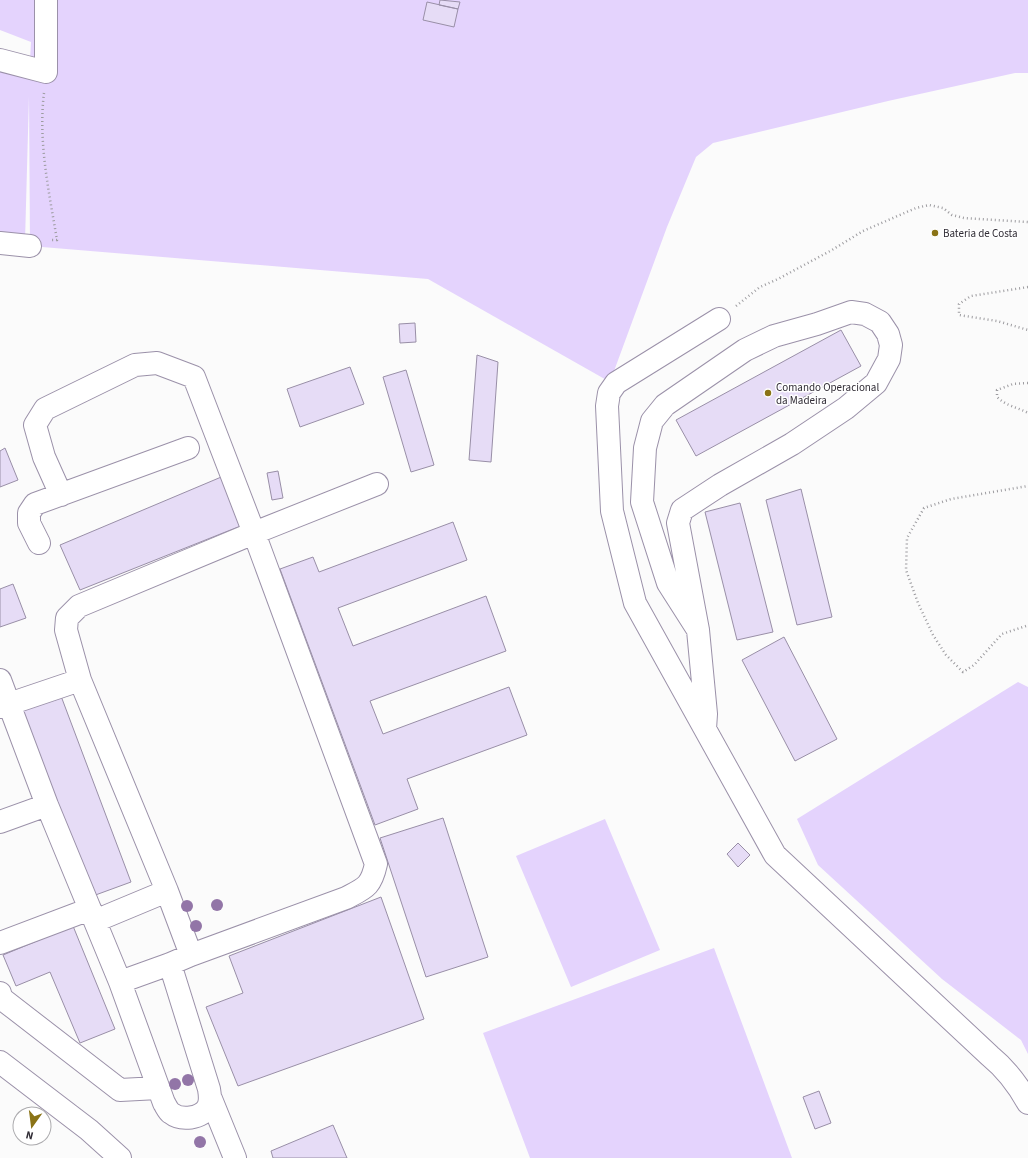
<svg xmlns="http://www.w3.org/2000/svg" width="1028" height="1158" font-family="'Source Sans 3',sans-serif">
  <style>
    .green { fill: #e4d3fd }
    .building { fill: #e6dcf6; stroke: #998fa7 }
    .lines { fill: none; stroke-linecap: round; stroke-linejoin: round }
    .minor-casing { stroke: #9b91a9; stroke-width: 24 }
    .path { stroke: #9d9ca0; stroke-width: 2.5; stroke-dasharray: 1 3; stroke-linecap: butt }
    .minor { stroke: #fff; stroke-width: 22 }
    .tree { fill: #9275a7 }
    .poi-dot { fill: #8a7316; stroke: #fff; stroke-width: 1.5 }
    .labels { text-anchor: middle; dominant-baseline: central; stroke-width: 3; stroke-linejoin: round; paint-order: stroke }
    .poi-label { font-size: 11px; fill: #302c35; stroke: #fff; text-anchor: start }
  </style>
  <rect width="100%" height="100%" fill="#fbfbfb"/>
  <path class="green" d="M 0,0 L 1028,0 L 1028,73 L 1015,73 L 888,101 L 713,143 L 696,157 L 667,227 L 610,382 L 428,279 L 30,246 L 29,96 L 25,241 L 0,240 L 0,71 L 29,79 L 31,42 L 0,30 Z
    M 1018,682 L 1028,687 L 1028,1054 L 1021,1040 L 942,979 L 818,865 L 797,819 Z
    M 605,819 L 660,950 L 571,987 L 516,856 Z
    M 714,948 L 792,1158 L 530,1158 L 483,1033 Z"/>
  <path class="building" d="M 440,0 L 460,2 L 458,9 L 439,5 Z
    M 427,2 L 458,9 L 454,27 L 423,20 Z
    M 415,323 L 416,342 L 400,343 L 399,324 Z
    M 841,330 L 861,366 L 696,456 L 676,420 Z
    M 477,355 L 498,362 L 491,462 L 469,460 Z
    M 350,367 L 364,404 L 300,427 L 287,389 Z
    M 406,370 L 434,465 L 411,472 L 383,377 Z
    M 5,448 L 18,480 L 0,487 L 0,451 Z
    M 278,471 L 283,498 L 272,500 L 267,473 Z
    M 226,475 L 248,523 L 80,590 L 60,545 Z
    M 801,489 L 832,617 L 797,625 L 766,500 Z
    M 740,503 L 773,632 L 737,640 L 705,512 Z
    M 453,522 L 467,560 L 338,608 L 353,646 L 486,596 L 506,651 L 370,701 L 383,734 L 509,687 L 527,735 L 407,779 L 418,809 L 375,825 L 280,569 L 313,557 L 319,572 Z
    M 13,584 L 26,618 L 0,627 L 0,589 Z
    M 784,637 L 837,739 L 795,761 L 742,660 Z
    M 61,696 L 131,882 L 90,897 L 20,711 Z
    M 443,818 L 488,957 L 426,977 L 380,838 Z
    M 738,843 L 750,855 L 738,867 L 727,854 Z
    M 381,897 L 424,1019 L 238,1086 L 206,1007 L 243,993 L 229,956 Z
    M 73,926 L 115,1029 L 80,1043 L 50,972 L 16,986 L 3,955 Z
    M 819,1091 L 831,1123 L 815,1129 L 803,1097 Z
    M 333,1125 L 347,1158 L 273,1158 L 271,1151 Z"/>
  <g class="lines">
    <defs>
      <path id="minor" d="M 0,60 L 46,72 L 46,0
        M 0,243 L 30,246
        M 719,319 L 616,383 L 609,393 L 607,406 L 612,511 L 635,603 L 775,855 L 990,1056 C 1006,1069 1018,1085 1028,1103
        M 61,495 L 44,457 L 35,425 L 45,409 L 135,365 L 157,363 L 194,377 L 254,533 L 376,864 C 371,887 365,888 346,898 L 191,955
        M 39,543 L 29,523 L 29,513 L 35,504 L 188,448
        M 698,630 L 668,583 L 642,502 L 645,448 L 652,421 L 665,405 L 745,350 L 774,336 L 817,324 L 851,312 L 865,314 L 880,322 L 888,334 L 891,345 L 889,359 L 876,383 L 846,408 L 792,444 L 720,485 L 682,510 L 678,523 L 698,630 L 706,714 L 705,729
        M 0,680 L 9,704 L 0,707
        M 47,805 L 9,704 L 80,680
        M 0,822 L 47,805 L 120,982 L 164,1103 C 166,1106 168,1111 171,1113 C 181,1121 201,1119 208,1107 C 211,1101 210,1095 209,1089 L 170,964
        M 95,921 L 167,891
        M 0,943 L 90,909
        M 120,982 L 170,964 L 191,955 L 167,891 L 80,680 L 66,630 L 67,618 L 79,606 L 254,533 L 377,484
        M 0,993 L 1,998 L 120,1090 L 158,1088
        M 0,1062 L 89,1130 L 120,1158
        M 211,1099 L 235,1158"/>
    </defs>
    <use href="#minor" class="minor-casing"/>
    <path class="path" d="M 44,93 C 38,142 49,192 57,240 L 50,240
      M 1028,287 L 971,296 L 959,304 L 959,315 L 997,321 L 1028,330
      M 736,306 L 760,287 L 778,279 L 832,250 L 863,231 L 916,208 L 929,205 L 943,208 L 952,215 L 964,218 L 1028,222
      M 1028,383 L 1013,384 L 997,390 L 997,397 C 1006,406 1017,407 1028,413
      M 1026,626 L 1002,634 L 974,665 L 963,672 L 946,655 L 933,635 L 918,603 L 906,570 L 907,538 L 924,508 L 951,499 L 1028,486"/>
    <use href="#minor" class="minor"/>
  </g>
  <g class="tree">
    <circle cx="217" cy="905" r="6"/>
    <circle cx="187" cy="906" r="6"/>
    <circle cx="196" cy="926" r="6"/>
    <circle cx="188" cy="1080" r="6"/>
    <circle cx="175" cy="1084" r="6"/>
    <circle cx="200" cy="1142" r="6"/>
  </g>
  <g class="poi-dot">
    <circle cx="935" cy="233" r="4"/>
    <circle cx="768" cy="393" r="4"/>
  </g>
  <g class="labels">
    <g class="poi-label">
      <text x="943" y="233">Bateria de Costa</text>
      <text x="776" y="387">Comando Operacional<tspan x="776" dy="13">da Madeira</tspan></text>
    </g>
  </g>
  <g transform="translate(32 1126) rotate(194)"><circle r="19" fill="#ffffff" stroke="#acabae"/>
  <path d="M0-3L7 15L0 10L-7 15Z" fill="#8a7316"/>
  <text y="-6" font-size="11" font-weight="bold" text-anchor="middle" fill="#302c35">N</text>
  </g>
</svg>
